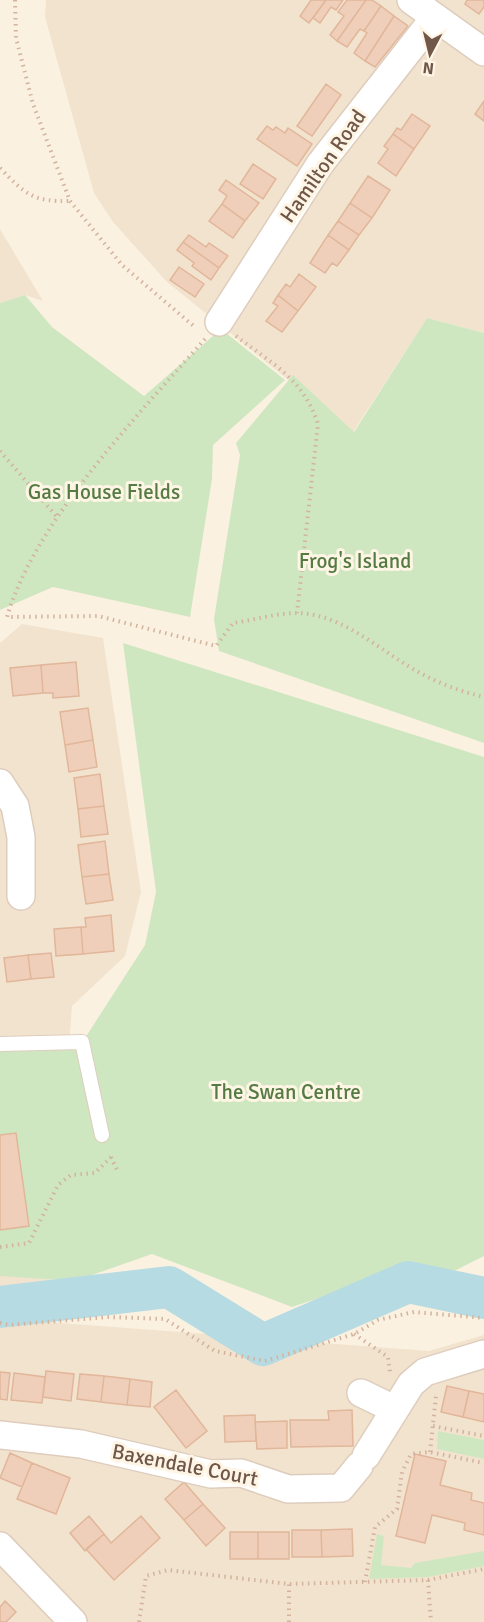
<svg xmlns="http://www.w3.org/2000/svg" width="484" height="1622" font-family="Signika,sans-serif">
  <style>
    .residential { fill: #f2e3cf }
    .green { fill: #cfe7c0 }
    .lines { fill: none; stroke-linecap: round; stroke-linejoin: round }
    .river { stroke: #b6dbe3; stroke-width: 42 }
    .building { fill: #efcfb9; stroke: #e1b69a; stroke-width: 1.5 }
    .lane-casing { stroke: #decdbd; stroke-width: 16 }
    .street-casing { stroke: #decdbd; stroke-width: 30 }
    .path { stroke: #d3b39d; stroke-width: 4; stroke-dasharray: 1.5 4.5; stroke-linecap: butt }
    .lane { stroke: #fff; stroke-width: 14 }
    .street { stroke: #fff; stroke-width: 27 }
    .labels { text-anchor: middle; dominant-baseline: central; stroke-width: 6; stroke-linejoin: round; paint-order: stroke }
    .street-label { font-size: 21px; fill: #705749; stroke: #fef5e5 }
    .park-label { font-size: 21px; fill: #547b44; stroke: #fef5e5 }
  </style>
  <rect width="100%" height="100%" fill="#fbf1e0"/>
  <path class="residential" d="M 46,0 L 484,0 L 484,333 L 427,318 L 353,432 L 167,282 L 113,222 L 94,193 L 45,17 Z
    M 0,229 L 43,301 L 25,295 L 0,303 Z
    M 22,624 L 103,638 L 141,892 L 125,956 L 72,1006 L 47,1322 L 429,1351 L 484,1335 L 484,1622 L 0,1622 L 0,643 Z"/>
  <path class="green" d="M 25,295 L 52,327 L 144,396 L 221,329 L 285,380 L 213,445 L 212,479 L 190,617 L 53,587 L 0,610 L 0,303 Z
    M 427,318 L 484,333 L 484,743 L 219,651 L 214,619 L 240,455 L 236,443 L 293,375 L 354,432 Z
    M 123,643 L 484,757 L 484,1256 L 438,1279 L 388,1275 L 292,1307 L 152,1254 L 75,1281 L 0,1276 L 0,1049 L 85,1038 L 145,945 L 156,892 Z
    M 438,1431 L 484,1440 L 484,1459 L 437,1449 Z
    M 377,1534 L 384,1536 L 381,1565 L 411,1568 L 415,1563 L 484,1551 L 484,1566 L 428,1577 L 369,1579 Z"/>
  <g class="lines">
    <path class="river" d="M 0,1307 L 169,1287 L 263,1345 L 408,1282 L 484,1298"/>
  </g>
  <path class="building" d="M 311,0 L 326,0 L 309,23 L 300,16 Z
    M 326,0 L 343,0 L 336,10 L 331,7 L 320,23 L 313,18 Z
    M 347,0 L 366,0 L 337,41 L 330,35 L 344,16 L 338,12 Z
    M 366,0 L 372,0 L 381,6 L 364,31 L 360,29 L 347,47 L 337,41 Z
    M 467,0 L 484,0 L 484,7 L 479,14 L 465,4 Z
    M 381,6 L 394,16 L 365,61 L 354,53 L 367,33 L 364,31 Z
    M 394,16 L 408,26 L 375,67 L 365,61 Z
    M 326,84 L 341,95 L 312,136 L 297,126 Z
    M 484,101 L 484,121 L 475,114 Z
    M 412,114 L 430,126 L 414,149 L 393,134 L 397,128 L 401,130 Z
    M 267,126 L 273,130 L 276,127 L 285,133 L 288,128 L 312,144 L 297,166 L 257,139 Z
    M 393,134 L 414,149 L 396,176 L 378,163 L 388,149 L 384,146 Z
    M 253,164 L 276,179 L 263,199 L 240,184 Z
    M 368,176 L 390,190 L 372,218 L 350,203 Z
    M 226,180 L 259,203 L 245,221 L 222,204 L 227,196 L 219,190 Z
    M 350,203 L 372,218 L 359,235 L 338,221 Z
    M 222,204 L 245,221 L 233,238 L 209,221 Z
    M 338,221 L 359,235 L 349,250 L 328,235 Z
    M 189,235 L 206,247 L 209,243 L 228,256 L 219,268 L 183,242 Z
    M 328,235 L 349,250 L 337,266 L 332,263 L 325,273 L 310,263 Z
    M 183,242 L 219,268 L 211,280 L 192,266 L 194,263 L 177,250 Z
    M 179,267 L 204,284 L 195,297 L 170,280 Z
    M 299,274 L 316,287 L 298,311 L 278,295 L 286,284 L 290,287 Z
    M 278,295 L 298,311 L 282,332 L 266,321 L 278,306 L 273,303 Z
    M 76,662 L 79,696 L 53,698 L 53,693 L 43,693 L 41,665 Z
    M 41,665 L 43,693 L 13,696 L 10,668 Z
    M 88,708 L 93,740 L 65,745 L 60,712 Z
    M 93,740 L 97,767 L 69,772 L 65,745 Z
    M 100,774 L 104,806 L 78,809 L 74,778 Z
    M 104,806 L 108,834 L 81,837 L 78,809 Z
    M 105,841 L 109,874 L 82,877 L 78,845 Z
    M 109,874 L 113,900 L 86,904 L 82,877 Z
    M 111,915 L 114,951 L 83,954 L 81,927 L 86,927 L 85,918 Z
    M 81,927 L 83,954 L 56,956 L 54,929 Z
    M 51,953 L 54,977 L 31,979 L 28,955 Z
    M 28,955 L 31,979 L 7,982 L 4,958 Z
    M 16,1133 L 29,1226 L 0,1230 L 0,1135 Z
    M 46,1371 L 74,1374 L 71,1401 L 43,1397 Z
    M 0,1372 L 10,1373 L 7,1400 L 0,1399 Z
    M 14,1373 L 45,1377 L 42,1403 L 11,1400 Z
    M 80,1374 L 104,1376 L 101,1402 L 77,1399 Z
    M 104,1376 L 130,1379 L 127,1405 L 101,1402 Z
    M 130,1379 L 152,1382 L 150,1407 L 127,1405 Z
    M 447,1386 L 469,1391 L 463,1417 L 441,1412 Z
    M 176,1390 L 207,1431 L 186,1448 L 154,1407 Z
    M 469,1391 L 484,1394 L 484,1422 L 463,1417 Z
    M 352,1410 L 353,1446 L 291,1447 L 290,1420 L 329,1420 L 328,1411 Z
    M 255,1415 L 256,1441 L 225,1442 L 224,1416 Z
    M 287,1421 L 287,1448 L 257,1449 L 255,1422 Z
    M 10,1453 L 32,1463 L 22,1487 L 0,1478 Z
    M 415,1454 L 446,1461 L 440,1485 L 472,1493 L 471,1500 L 484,1503 L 484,1535 L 464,1530 L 465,1523 L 432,1515 L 425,1543 L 396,1536 Z
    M 32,1463 L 70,1478 L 56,1514 L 17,1499 Z
    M 184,1482 L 203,1504 L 184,1520 L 165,1499 Z
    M 203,1504 L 225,1528 L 206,1546 L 184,1520 Z
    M 89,1516 L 104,1534 L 85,1551 L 70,1533 Z
    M 141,1516 L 160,1538 L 114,1580 L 86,1549 L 104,1534 L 111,1543 Z
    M 352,1529 L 353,1556 L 322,1557 L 321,1530 Z
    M 292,1530 L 321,1530 L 322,1557 L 292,1557 Z
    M 230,1532 L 258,1532 L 258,1559 L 230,1559 Z
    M 258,1532 L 289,1532 L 289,1559 L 258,1559 Z
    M 5,1601 L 16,1612 L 6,1622 L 0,1622 L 0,1607 Z"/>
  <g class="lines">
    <defs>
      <path id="lane" d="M 0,1044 L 82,1042 L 102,1135"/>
      <path id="street" d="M 411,0 L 484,52
        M 219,322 L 320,164 L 435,17
        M 0,783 L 15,806 L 21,837 L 21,896
        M 361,1393 L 394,1409
        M 0,1435 L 81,1444 L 211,1474 L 241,1473 L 288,1489 L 341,1488 L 359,1466
        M 366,1456 L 411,1384 L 425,1372 L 484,1354
        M 0,1546 L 73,1622"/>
    </defs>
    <use href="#lane" class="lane-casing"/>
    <use href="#street" class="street-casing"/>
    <path class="path" d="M 15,0 L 16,38 L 33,104 L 70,201 L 122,265 L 196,328
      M 0,168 C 25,194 33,202 70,201
      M 236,336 C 272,364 303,378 318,424 L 297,613
      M 205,339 C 139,414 35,521 7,617 L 98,616 L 216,646 L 233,623 C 254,620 277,613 297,613 C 345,614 383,654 424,675 C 443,685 463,692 484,697
      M 0,451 L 58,518
      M 111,1157 L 117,1170
      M 0,1247 L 29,1243 L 58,1185 L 71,1175 L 95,1173 L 111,1157
      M 0,1323 L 9,1325 L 109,1317 L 165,1319 L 215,1351 L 265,1361 L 354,1334 L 378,1320 L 414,1312 L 484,1318
      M 354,1334 L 388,1357 L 390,1372
      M 433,1426 L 484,1436
      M 430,1452 L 436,1396
      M 428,1580 L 431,1622
      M 365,1582 L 375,1527 L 397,1509 L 402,1472 L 411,1454 L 430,1452 L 484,1463
      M 139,1622 L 146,1576 L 168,1570 L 289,1584 L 428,1580 L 484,1569
      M 289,1622 L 289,1584"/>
    <use href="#lane" class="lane"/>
    <use href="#street" class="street"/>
  </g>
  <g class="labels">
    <g class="street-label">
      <text transform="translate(323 166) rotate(-55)">Hamilton Road</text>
      <text transform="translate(185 1465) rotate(11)">Baxendale Court</text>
    </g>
    <g class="park-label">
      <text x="104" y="492">Gas House Fields</text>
      <text x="355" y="561">Frog's Island</text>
      <text x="286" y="1092">The Swan Centre</text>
    </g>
  </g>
  <g transform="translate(430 54) rotate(187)" stroke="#fef5e5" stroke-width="4.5" paint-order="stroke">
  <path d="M0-4.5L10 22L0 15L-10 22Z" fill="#705749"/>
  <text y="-9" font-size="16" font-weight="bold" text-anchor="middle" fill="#705749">N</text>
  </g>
</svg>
